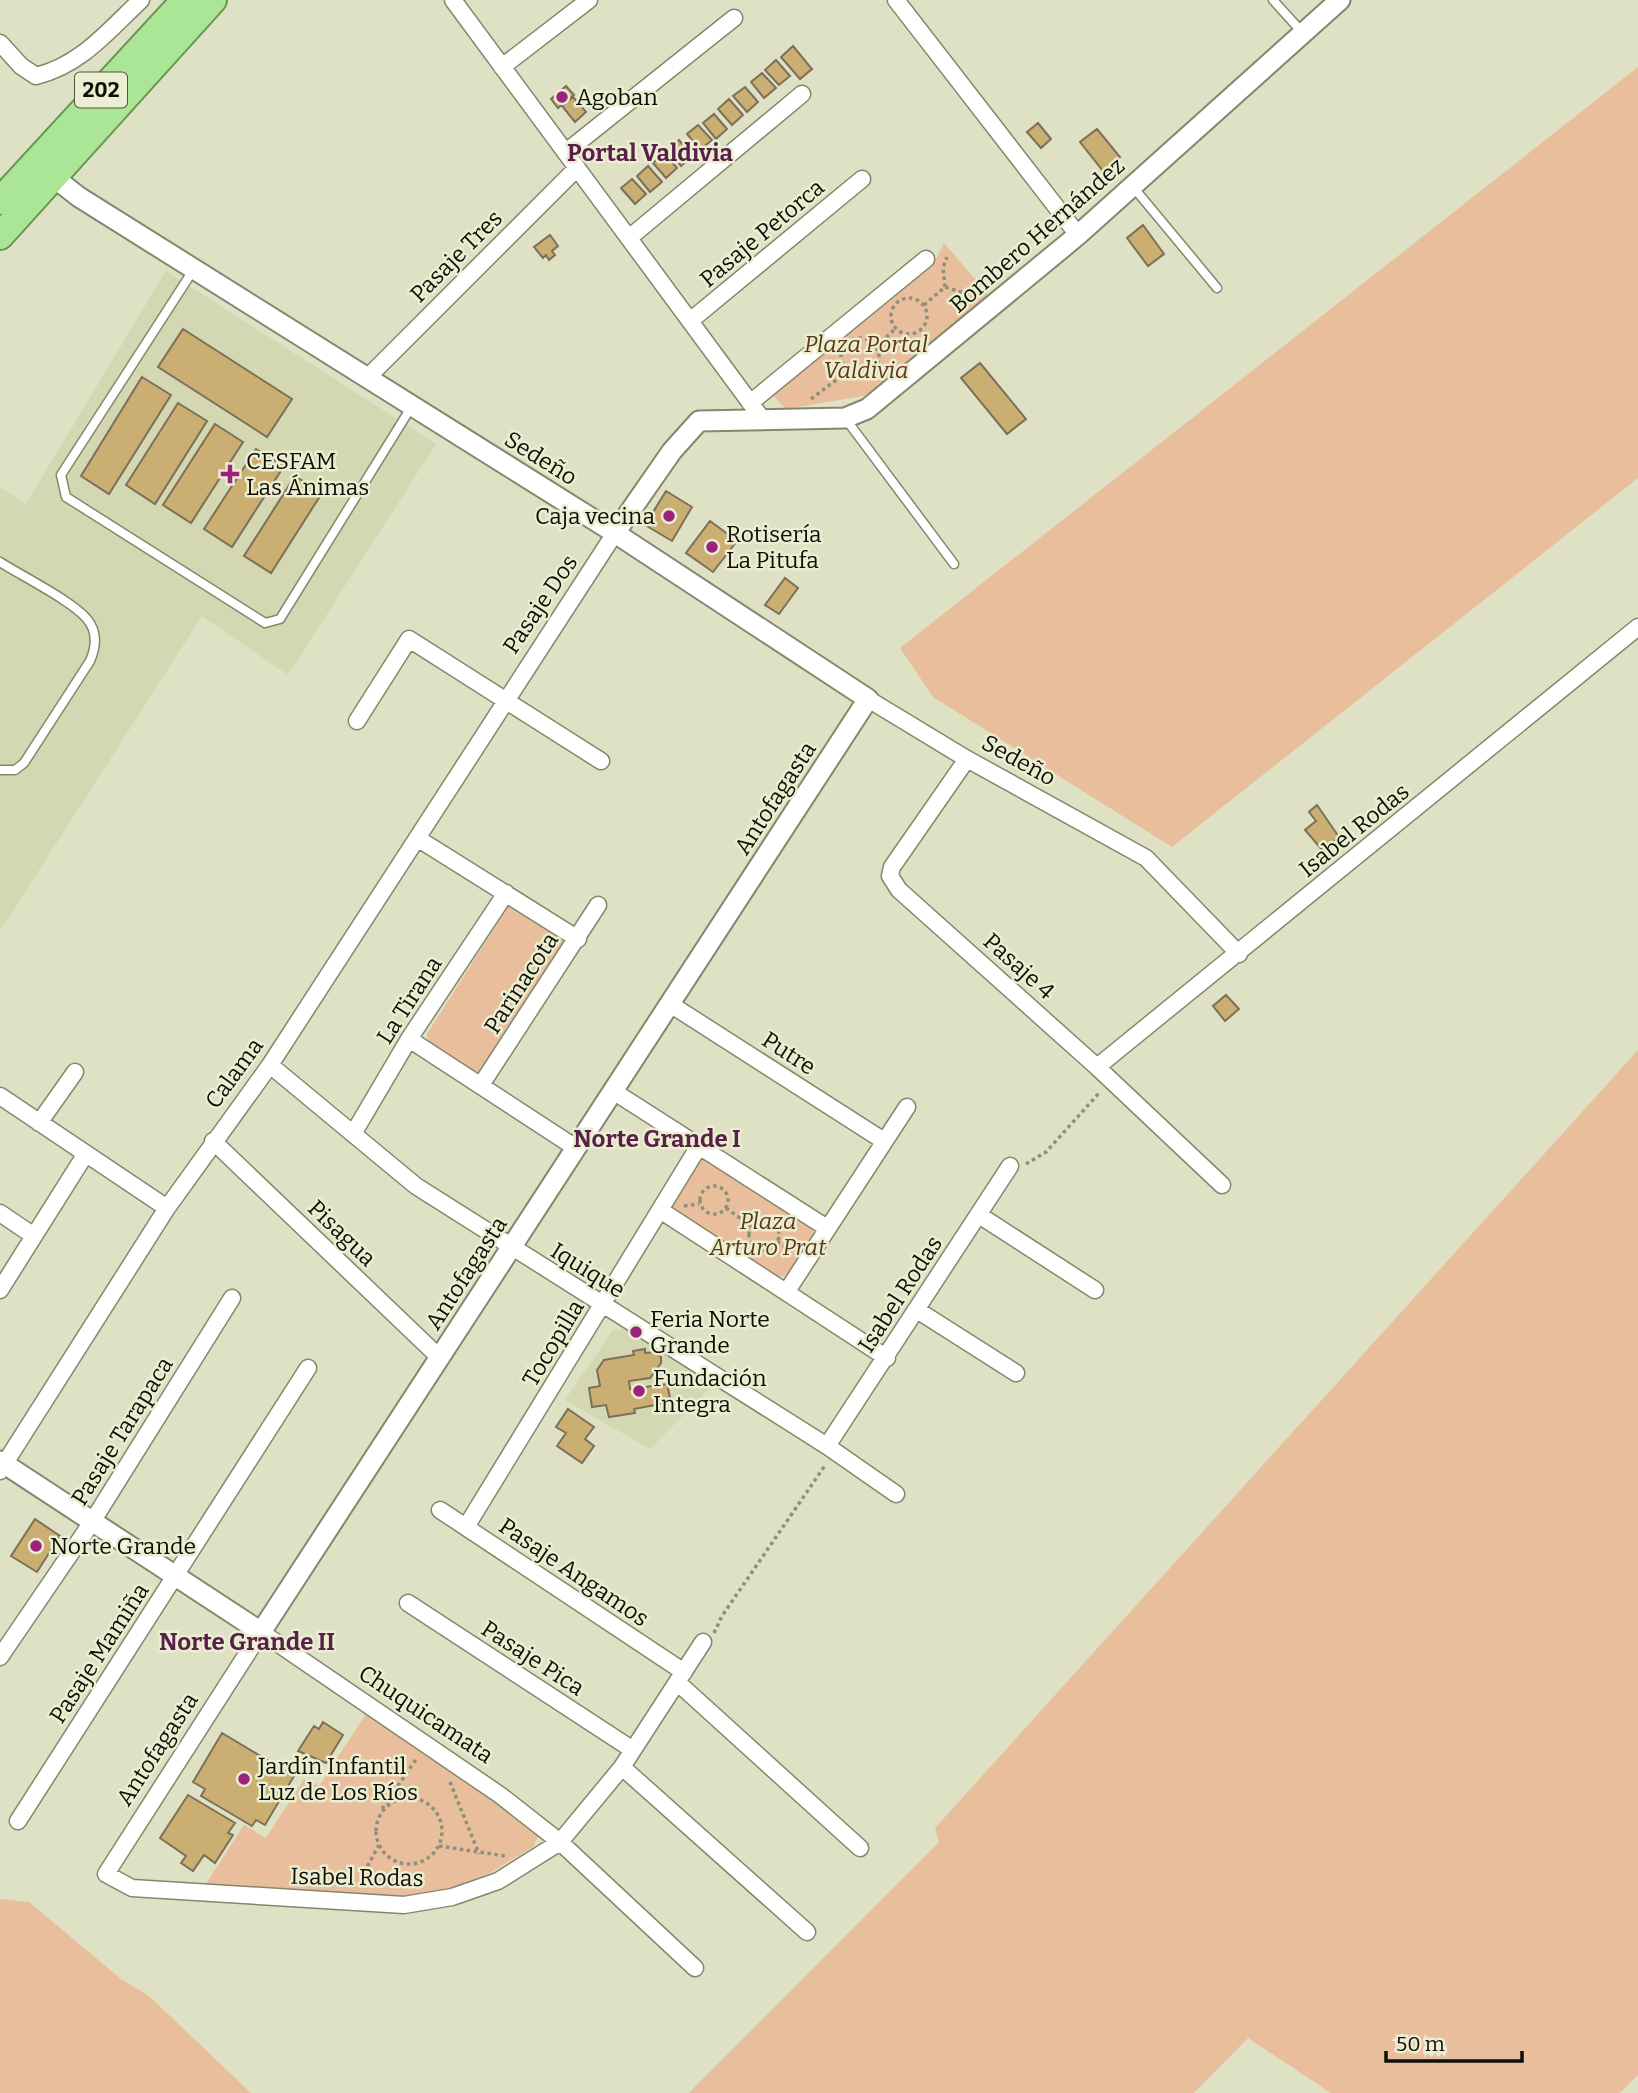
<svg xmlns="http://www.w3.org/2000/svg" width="1638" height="2093" font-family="Bitter,serif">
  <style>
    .built { fill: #d3d7b2 }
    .green { fill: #e9be9c }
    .building { fill: #cbaf72; stroke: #7c7058; stroke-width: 2 }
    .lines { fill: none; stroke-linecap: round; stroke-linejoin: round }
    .service-casing { stroke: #84876c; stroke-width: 11 }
    .minor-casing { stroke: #84876c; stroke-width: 19 }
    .tertiary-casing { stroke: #84876c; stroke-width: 23 }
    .trunk-casing { stroke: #669753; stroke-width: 30 }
    .path { stroke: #8e907b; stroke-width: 3.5; stroke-dasharray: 3.5 3.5; stroke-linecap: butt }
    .service { stroke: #fff; stroke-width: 8 }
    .minor { stroke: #fff; stroke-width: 16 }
    .tertiary { stroke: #fff; stroke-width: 19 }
    .trunk { stroke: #abe697; stroke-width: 26 }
    .poi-dot { fill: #9b237d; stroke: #ebeed1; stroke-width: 2.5 }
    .labels { text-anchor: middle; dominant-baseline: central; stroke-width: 5; stroke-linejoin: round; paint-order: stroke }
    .shield { fill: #ebeed1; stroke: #505243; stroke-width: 2 }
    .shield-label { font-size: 21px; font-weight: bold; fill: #0e0f06 }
    .poi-label { font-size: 23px; fill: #0e0f06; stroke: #ebeed1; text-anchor: start }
    .street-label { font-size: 23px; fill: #0e0f06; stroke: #ebeed1 }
    .park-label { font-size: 23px; font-style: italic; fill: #5d3818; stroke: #ebeed1 }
    .neighbourhood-label { font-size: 24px; font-weight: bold; fill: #581f48; stroke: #ebeed1 }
  </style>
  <rect width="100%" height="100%" fill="#dee1c4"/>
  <path class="built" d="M 166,271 L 436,444 L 288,675 L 202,616 L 0,931 L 0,487 L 26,504 Z
    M 624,1329 L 715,1383 L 650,1449 L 565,1400 L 613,1330 Z"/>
  <path class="green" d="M 1638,67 L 1638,478 L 1172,847 L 933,697 L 900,648 Z
    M 944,243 L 989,295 L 885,382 L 863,396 L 786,409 L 772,394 L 936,259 Z
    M 508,907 L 518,910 L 562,939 L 564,950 L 485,1070 L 476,1073 L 428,1045 L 427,1034 Z
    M 1638,1050 L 1638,2075 L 1620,2093 L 1331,2093 L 1248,2038 L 1194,2093 L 689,2093 L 939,1842 L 935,1828 Z
    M 704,1157 L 811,1224 L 814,1234 L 790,1275 L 775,1277 L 671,1211 L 669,1201 L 697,1158 Z
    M 368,1711 L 489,1790 L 538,1836 L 533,1847 L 488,1874 L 443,1891 L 400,1900 L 204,1887 L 244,1825 L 266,1838 L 304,1779 L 319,1786 Z
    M 0,1899 L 29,1902 L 121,1979 L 149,1996 L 251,2093 L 0,2093 Z"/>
  <path class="building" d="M 793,46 L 812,69 L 800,79 L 781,57 Z
    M 776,60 L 790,76 L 779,85 L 765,70 Z
    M 762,73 L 776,88 L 764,98 L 751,82 Z
    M 566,86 L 574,95 L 558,108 L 551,99 Z
    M 745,87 L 758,102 L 747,112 L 733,96 Z
    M 573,97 L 586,112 L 575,122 L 562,106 Z
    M 729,99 L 743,115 L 732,125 L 718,109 Z
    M 714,114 L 727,129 L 716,139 L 703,123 Z
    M 1038,123 L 1051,139 L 1041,148 L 1027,132 Z
    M 698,125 L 712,140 L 700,150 L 687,134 Z
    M 1097,129 L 1120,157 L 1103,171 L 1080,142 Z
    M 679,140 L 692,156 L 681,166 L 668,150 Z
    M 664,153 L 677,168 L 666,178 L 653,163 Z
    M 648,166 L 662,182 L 650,192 L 637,176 Z
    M 632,179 L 646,194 L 635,204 L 621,188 Z
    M 1143,225 L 1164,254 L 1148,266 L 1127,238 Z
    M 550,235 L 558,246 L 552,251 L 555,255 L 549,260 L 546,255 L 543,258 L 534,247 Z
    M 183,329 L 292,399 L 267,437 L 158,367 Z
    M 980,363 L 1026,419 L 1007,434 L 961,378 Z
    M 142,377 L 171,395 L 109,494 L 81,476 Z
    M 178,403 L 207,421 L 155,504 L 126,485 Z
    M 215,424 L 243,442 L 191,523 L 163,505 Z
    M 256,449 L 284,466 L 232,547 L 204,529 Z
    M 295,476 L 322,493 L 271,573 L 244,556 Z
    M 666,491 L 692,507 L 672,541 L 645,525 Z
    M 710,521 L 737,541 L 713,572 L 686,553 Z
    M 785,578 L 798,588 L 779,614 L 765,605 Z
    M 1317,805 L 1339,837 L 1323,851 L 1305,830 L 1316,821 L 1309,812 Z
    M 1226,995 L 1239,1009 L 1225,1021 L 1213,1006 Z
    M 645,1349 L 645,1353 L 654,1352 L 661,1357 L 661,1363 L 650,1378 L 629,1381 L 630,1389 L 667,1384 L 671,1402 L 634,1409 L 635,1413 L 609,1417 L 606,1405 L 592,1407 L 589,1388 L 600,1386 L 597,1370 L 604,1360 L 634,1355 L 633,1351 Z
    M 568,1409 L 594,1427 L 585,1439 L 594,1446 L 582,1463 L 557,1446 L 566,1433 L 556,1427 Z
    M 35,1519 L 60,1536 L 37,1572 L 11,1556 Z
    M 323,1722 L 343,1735 L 326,1763 L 298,1751 L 314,1726 L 319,1729 Z
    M 222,1733 L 294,1776 L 265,1825 L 256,1820 L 252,1826 L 201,1796 L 205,1789 L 193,1782 Z
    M 188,1795 L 235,1823 L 228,1833 L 233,1835 L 215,1863 L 204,1855 L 193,1871 L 181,1863 L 186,1856 L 160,1838 Z"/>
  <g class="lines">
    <defs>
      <path id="service" d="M 1273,0 L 1302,32
        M 1134,188 L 1217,288
        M 194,269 L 61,475 L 66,497 L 265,623 L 280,619 L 412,406
        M 845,418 L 954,564
        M 0,562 C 22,576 72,601 87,619 C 98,632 96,647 90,661 L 24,763 L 15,770 L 0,770"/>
      <path id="minor" d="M 453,0 L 763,420
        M 896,0 L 1078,235
        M 0,43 L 21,66 L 36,76 C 81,65 108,31 141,0
        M 502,67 L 589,0
        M 566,152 L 734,18
        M 629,238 L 802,94
        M 690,321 L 862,179
        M 368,377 L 577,168
        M 750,403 L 926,259
        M 868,699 L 967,759 L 1146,858 L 1239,954
        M 357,721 L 409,639 L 601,761
        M 967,759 L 892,867 L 890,876 L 899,890 L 1097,1067 L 1222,1185
        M 417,838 L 578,939
        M 670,1004 L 884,1141
        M 409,1039 L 576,1148
        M 270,1065 L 416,1186 L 827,1446 L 896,1494
        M 1097,1067 L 1638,627
        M 481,1085 L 598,905
        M 613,1091 L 827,1228
        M 0,1096 L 167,1208
        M 39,1123 L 75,1072
        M 353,1134 L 409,1039 L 506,893
        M 213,1141 L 440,1358
        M 660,1210 L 887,1358
        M 0,1213 L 34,1236
        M 979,1215 L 1095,1290
        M 0,1290 L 85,1155
        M 787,1291 L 907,1107
        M 917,1310 L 1016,1373
        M 827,1446 L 1010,1166
        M 0,1471 L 167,1208 L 270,1065 L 615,533
        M 440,1510 L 684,1672
        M 466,1527 L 699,1146
        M 408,1603 L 633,1750
        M 0,1657 L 92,1522 L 232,1298
        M 677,1682 L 860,1848
        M 622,1767 L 807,1932
        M 18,1821 L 308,1368
        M 695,1968 L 560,1842 L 500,1795 L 261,1632 L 106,1874 L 132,1888 L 404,1905 L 452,1897 L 498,1881 L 560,1842 L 622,1767 L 703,1642"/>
      <path id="tertiary" d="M 615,533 L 672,451 L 699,421 L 845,418 L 867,409 L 1078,235 L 1340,0
        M 0,1461 L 261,1632 L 868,699 L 615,533 L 79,197 L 52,176"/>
      <path id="trunk" d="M 0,201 L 185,0
        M 0,236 L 213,0"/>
    </defs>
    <use href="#service" class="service-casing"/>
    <use href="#minor" class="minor-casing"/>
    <use href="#tertiary" class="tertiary-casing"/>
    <use href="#trunk" class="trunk-casing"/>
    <path class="path" d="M 945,287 L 943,268 L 947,257
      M891 316a18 18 0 1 1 36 0a18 18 0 1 1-36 0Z
      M 924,305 L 945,287 L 974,296
      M841 357a19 19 0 1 1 38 0a19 19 0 1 1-38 0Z
      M 876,347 L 896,328
      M 811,399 L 848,371
      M 1026,1164 L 1046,1152 L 1100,1092
      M700 1200a14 14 0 1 1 28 0a14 14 0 1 1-28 0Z
      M 684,1206 L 699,1204
      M 726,1208 L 751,1226
      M749 1235a15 15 0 1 1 30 0a15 15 0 1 1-30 0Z
      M 777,1242 L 793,1252
      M 714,1633 L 722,1616 L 826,1464
      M 450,1782 L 479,1854
      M376 1831a33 33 0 1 1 66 0a33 33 0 1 1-66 0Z
      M 382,1809 L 417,1758
      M 439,1846 L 505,1856
      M 364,1887 L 368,1865 L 379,1845"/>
    <use href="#service" class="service"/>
    <use href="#minor" class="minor"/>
    <use href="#tertiary" class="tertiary"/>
    <use href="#trunk" class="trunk"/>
  </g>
  <g class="poi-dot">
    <circle cx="562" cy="97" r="7"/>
    <path d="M226.5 463.5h7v7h7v7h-7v7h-7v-7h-7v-7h7z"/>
    <circle cx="669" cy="516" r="7"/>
    <circle cx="712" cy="547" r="7"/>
    <circle cx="636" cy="1332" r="7"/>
    <circle cx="639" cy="1391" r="7"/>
    <circle cx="36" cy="1546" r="7"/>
    <circle cx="244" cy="1779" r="7"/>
  </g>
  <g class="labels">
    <rect class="shield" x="75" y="72.5" width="52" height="35" rx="5"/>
    <g class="shield-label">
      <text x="101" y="90">202</text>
    </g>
    <g class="poi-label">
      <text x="576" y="97">Agoban</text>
      <text x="246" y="461">CESFAM<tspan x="246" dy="26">Las Ánimas</tspan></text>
      <text x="655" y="516" text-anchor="end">Caja vecina</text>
      <text x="726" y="534">Rotisería<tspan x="726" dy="26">La Pitufa</tspan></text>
      <text x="650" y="1319">Feria Norte<tspan x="650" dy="26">Grande</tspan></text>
      <text x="653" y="1378">Fundación<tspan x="653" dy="26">Integra</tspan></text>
      <text x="50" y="1546">Norte Grande</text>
      <text x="258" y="1766">Jardín Infantil<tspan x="258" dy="26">Luz de Los Ríos</tspan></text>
    </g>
    <g class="street-label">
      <text transform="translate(762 233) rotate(-40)">Pasaje Petorca</text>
      <text transform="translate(1037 235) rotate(-41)">Bombero Hernández</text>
      <text transform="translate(456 256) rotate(-45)">Pasaje Tres</text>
      <text transform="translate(541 458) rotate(32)">Sedeño</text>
      <text transform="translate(540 604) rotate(-56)">Pasaje Dos</text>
      <text transform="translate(1019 760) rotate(29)">Sedeño</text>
      <text transform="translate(775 798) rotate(-57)">Antofagasta</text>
      <text transform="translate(1354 830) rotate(-39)">Isabel Rodas</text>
      <text transform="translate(1019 966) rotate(42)">Pasaje 4</text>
      <text transform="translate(521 983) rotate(-57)">Parinacota</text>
      <text transform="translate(409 1000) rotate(-57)">La Tirana</text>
      <text transform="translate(789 1053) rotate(33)">Putre</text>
      <text transform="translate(234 1073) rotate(-54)">Calama</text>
      <text transform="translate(342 1233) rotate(44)">Pisagua</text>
      <text transform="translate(588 1270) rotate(32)">Iquique</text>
      <text transform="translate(466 1273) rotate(-57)">Antofagasta</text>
      <text transform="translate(900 1294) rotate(-57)">Isabel Rodas</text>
      <text transform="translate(553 1343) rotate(-59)">Tocopilla</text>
      <text transform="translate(122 1431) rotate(-58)">Pasaje Tarapaca</text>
      <text transform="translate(574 1572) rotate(34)">Pasaje Angamos</text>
      <text transform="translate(99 1653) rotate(-57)">Pasaje Mamiña</text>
      <text transform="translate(533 1658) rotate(33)">Pasaje Pica</text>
      <text transform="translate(426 1714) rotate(34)">Chuquicamata</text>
      <text transform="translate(157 1749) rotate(-57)">Antofagasta</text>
      <text transform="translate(357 1877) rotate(1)">Isabel Rodas</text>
    </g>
    <g class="park-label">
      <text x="866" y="344">Plaza Portal<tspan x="866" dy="26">Valdivia</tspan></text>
      <text x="768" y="1221">Plaza<tspan x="768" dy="26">Arturo Prat</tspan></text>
    </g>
    <g class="neighbourhood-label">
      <text x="650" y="153">Portal Valdivia</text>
      <text x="657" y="1139">Norte Grande I</text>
      <text x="247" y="1642">Norte Grande II</text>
    </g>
  </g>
  <path d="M1386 2051v10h136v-10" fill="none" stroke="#0e0f06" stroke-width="3.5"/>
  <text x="1396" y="2051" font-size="21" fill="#0e0f06" stroke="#ebeed1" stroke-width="5" paint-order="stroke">50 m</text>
</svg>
